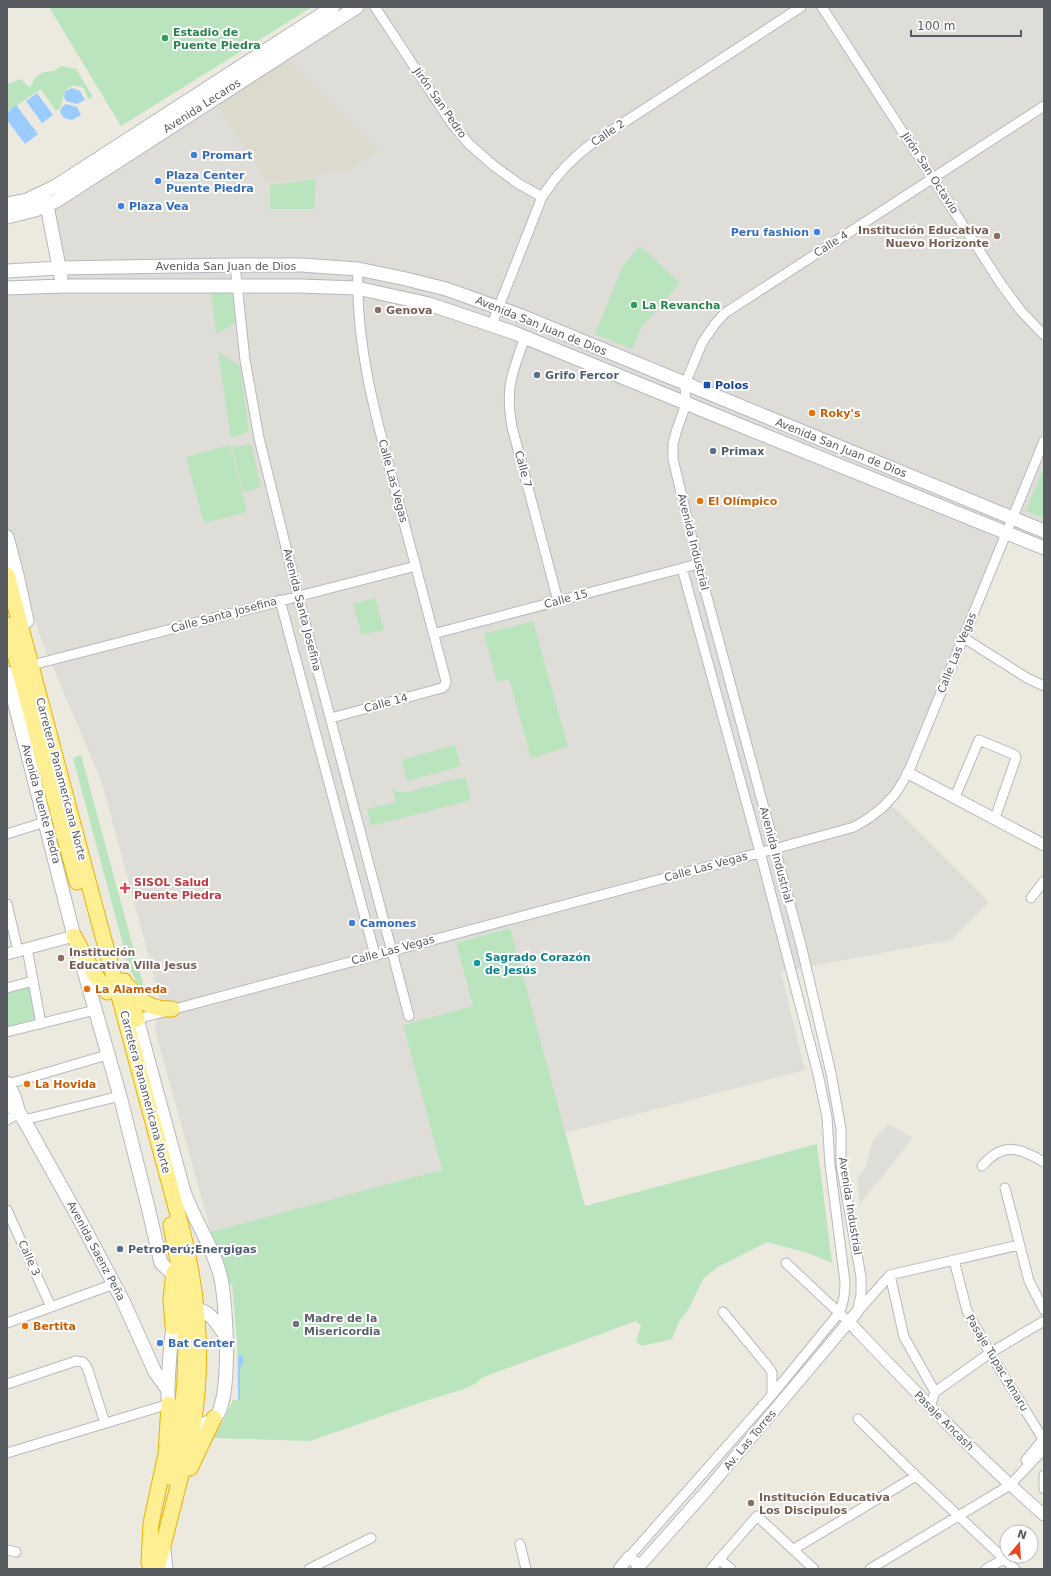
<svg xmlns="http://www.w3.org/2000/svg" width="1051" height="1576" font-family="'DejaVu Sans',sans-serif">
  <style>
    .industrial { fill: #dfddd7 }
    .education { fill: #dcd9cd }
    .green { fill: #bae4bd }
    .water { fill: #9bccff }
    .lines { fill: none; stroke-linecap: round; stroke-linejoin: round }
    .minor-casing { stroke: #b7b9be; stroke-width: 11 }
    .tertiary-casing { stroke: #b7b9be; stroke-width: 13 }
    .secondary-casing { stroke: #b5b8bf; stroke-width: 15 }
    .trunk-casing { stroke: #eab200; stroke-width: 17 }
    .minor { stroke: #fff; stroke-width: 9 }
    .tertiary { stroke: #fff; stroke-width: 11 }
    .secondary { stroke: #fff; stroke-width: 13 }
    .trunk { stroke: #fef092; stroke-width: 15 }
    .leisure-dot { fill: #2e9e5b; stroke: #fff; stroke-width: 1.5 }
    .shop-dot { fill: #3f7fe0; stroke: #fff; stroke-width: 1.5 }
    .education-dot { fill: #8d6e63; stroke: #fff; stroke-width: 1.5 }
    .service-dot { fill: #5c6f8a; stroke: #fff; stroke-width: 1.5 }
    .transit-dot { fill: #1a4fb4; stroke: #fff; stroke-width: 1.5 }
    .food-dot { fill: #e8710a; stroke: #fff; stroke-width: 1.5 }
    .health-dot { fill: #e0444e; stroke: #fff; stroke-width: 1.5 }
    .culture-dot { fill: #0f9aa8; stroke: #fff; stroke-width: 1.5 }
    .worship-dot { fill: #6b7280; stroke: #fff; stroke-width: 1.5 }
    .labels { text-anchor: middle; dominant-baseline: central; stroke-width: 4; stroke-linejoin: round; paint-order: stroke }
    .leisure-label { font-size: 11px; font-weight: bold; fill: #27864d; stroke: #fff; text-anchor: start }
    .street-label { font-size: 11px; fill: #585b60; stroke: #fff }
    .shop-label { font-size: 11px; font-weight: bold; fill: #366cbe; stroke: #fff; text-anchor: start }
    .education-label { font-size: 11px; font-weight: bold; fill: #785e54; stroke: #fff; text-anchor: start }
    .service-label { font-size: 11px; font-weight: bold; fill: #4e5e75; stroke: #fff; text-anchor: start }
    .transit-label { font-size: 11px; font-weight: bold; fill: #164399; stroke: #fff; text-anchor: start }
    .food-label { font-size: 11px; font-weight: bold; fill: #c56008; stroke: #fff; text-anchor: start }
    .health-label { font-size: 11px; font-weight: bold; fill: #be3a42; stroke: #fff; text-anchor: start }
    .culture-label { font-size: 11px; font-weight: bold; fill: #0d838f; stroke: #fff; text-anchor: start }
    .worship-label { font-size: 11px; font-weight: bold; fill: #5b616d; stroke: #fff; text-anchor: start }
  </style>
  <rect width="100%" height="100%" fill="#eceadf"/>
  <path class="industrial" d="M 346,7 L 1044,7 L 1044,539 L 1011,527 L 911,770 L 890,803 L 989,902 L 951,940 L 781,972 L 805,1070 L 565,1133 L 509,928 L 456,943 L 473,1006 L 403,1025 L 442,1170 L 391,1183 L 211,1232 L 155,1030 L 159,995 L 102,783 L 41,639 L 7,529 L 7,281 L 61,278 L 53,209 Z
    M 888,1124 L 913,1138 L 860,1204 L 857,1179 L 866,1167 L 872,1142 Z"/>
  <path class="education" d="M 288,60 L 378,150 L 349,170 L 267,183 L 217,104 Z"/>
  <path class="green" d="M 49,7 L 312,7 L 121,126 Z
    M 62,66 L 76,69 L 93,97 L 88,99 L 84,88 L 74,85 L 65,90 L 60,109 L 56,111 L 41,89 L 7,112 L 7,84 L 21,79 L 30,88 L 35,77 L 44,72 L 54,71 Z
    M 316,179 L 314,209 L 270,209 L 270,185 Z
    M 640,246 L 680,283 L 641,328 L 632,349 L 595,334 L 623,266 Z
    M 233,290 L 236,322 L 216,334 L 211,291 Z
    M 218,352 L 240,366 L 249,431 L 231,438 Z
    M 251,444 L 261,487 L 243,492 L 232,447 Z
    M 230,445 L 247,512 L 204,523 L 186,457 Z
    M 1044,466 L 1044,518 L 1026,511 Z
    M 375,598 L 384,630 L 362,635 L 353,604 Z
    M 533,621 L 568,747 L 531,758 L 509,679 L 497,682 L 484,634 Z
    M 455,745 L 461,766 L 407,781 L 402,760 Z
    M 81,755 L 145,991 L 137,983 L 129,967 L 73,758 Z
    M 465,777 L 471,800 L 371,826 L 367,809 L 396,802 L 392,787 L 399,792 L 408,792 Z
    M 510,928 L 585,1206 L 817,1144 L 832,1263 L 811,1254 L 767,1242 L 718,1267 L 703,1279 L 688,1310 L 679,1321 L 672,1339 L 642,1346 L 636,1342 L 641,1326 L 636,1321 L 481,1378 L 477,1383 L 464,1389 L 425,1401 L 310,1441 L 212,1438 L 223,1421 L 233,1400 L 238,1400 L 237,1342 L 232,1284 L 229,1284 L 225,1264 L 211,1232 L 391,1183 L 442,1170 L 403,1025 L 473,1006 L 456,943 Z
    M 35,979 L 44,1021 L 7,1031 L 7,987 Z"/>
  <path class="water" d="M 72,88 L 80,91 L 85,100 L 77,104 L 66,101 L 64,97 L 65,91 Z
    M 37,93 L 53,115 L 42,123 L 26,101 Z
    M 66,104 L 77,107 L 81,115 L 72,120 L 64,118 L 60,112 L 62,107 Z
    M 16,105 L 38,134 L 25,144 L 7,120 L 7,113 Z
    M 243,1355 L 243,1364 L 240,1367 L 240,1400 L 238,1400 L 238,1356 Z"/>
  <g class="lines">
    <defs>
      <path id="minor" d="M 375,7 L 452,124 L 469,144 L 494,166 L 519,184 L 542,197
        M 822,7 L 1001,284 L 1021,311 L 1044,335
        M 235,265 L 245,360 L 259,438 L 298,596 L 409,1016
        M 492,324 L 542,197 C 556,175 573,157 594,142 L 801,7
        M 525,337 C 512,374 505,387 512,427 L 558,601
        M 280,600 L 375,955
        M 433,634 L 698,564
        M 964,638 L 1027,678 L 1044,686
        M 32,665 L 416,566
        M 331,718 L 442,688 L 445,685 L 446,681 C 429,619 413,557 397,496 C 377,422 355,346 358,269
        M 955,797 L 979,740 L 1015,755 L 1016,758 L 995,818
        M 7,834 L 45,822
        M 1031,898 L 1044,881
        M 7,904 L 18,951
        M 27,948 L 41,1024
        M 7,988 L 33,981
        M 137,1019 L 774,849 L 854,827 L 869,818 L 883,807 L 896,793 L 908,773 L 1044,441
        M 7,1032 L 95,1010
        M 8,1084 L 107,1055
        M 7,1120 L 19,1113
        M 24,1120 L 120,1096
        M 982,1166 C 1003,1142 1018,1147 1044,1162
        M 1005,1188 L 1029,1281 L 1044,1310
        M 7,1210 L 51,1307
        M 954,1260 L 967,1311 L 990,1353 L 1043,1439
        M 786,1263 L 849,1322
        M 890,1275 L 904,1337 L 935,1392 L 930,1407
        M 858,1311 L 890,1275 L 1019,1245
        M 723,1312 L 770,1369 L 772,1373 L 772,1395
        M 857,1312 L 861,1295 L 861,1277 L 841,1164 L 841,1129 L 831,1073 L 801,945 L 698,564 L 673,459 L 673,444 L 677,429 L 686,404 L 685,384 L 702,343 L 715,324 L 725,313 L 1044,106
        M 7,1323 L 114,1284
        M 7,1384 L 76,1361 L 83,1362 L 87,1367 L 105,1423
        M 935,1392 L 990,1353 L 1044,1321
        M 858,1419 L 916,1476 L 1015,1569
        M 7,1453 L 169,1404
        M 1026,1460 L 1044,1438
        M 1044,1475 L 1044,1489
        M 520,1544 L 526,1569
        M 166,1549 L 168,1569
        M 794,1549 L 916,1476
        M 7,1550 L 16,1552
        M 629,1557 L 772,1395 L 839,1313 C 844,1303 845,1294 845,1282 L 830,1165 L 827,1117 L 818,1074 L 760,852 L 682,568
        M 719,1559 L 731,1569
        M 309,1569 L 371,1538
        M 711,1569 L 757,1516 L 814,1569
        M 870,1569 L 1010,1485 L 1044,1449
        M 986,1569 L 1004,1559"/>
      <path id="tertiary" d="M 908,773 L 1044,845
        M 7,954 L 74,936
        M 849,1322 C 912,1388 975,1455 1044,1515
        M 619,1569 L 629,1557 L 640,1566
        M 637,1569 L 708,1489 L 857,1312"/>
      <path id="secondary" d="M 44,198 L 47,206 L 61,277
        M 7,204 L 27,200 L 56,186 L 333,7
        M 7,217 L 35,210 L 56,201 L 357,7
        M 7,271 L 60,268 L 235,265 L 301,265 L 358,269 L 406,279 L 446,289 L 519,315 L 1044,531
        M 7,288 L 63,286 L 300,286 L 357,288 L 429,304 L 512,332 L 754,431 L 1044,548
        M 7,537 L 18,579 L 27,621
        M 7,673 L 74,936 L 120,1096 L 148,1207 L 161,1263 L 174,1275
        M 137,1019 L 184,1192 C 195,1222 213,1246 221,1278 C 226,1304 233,1402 214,1419 C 208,1424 198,1426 191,1424 C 181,1422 172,1415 169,1405 C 166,1394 171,1335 174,1323 C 177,1317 181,1313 188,1311 C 206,1304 218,1324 226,1337
        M 7,1083 L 14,1096 L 19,1113
        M 7,1103 L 19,1113 L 24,1120 L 81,1222 L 123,1301 L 155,1372 L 168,1390"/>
      <path id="trunk" d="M 7,575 L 91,892 L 181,1226 C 198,1291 204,1358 193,1425 C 191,1442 185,1458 181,1475 C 173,1506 165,1538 157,1569
        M 7,625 L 77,882
        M 74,936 L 94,973 L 107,992
        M 124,981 L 137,1019
        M 129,987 C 139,1002 153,1010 172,1009
        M 173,1327 L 171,1299 L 174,1272
        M 190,1468 L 214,1418
        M 170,1477 C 186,1413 190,1344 181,1279 C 179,1261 174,1243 171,1225
        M 149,1563 L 151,1523 L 166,1454 L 169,1404"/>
    </defs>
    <use href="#minor" class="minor-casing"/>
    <use href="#tertiary" class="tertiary-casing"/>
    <use href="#secondary" class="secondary-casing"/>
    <use href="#trunk" class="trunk-casing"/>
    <use href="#minor" class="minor"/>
    <use href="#tertiary" class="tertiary"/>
    <use href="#secondary" class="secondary"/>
    <use href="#trunk" class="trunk"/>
  </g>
  <g class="leisure-dot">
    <circle cx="165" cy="38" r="4"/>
    <circle cx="634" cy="305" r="4"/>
  </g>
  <g class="shop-dot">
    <circle cx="194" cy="155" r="4"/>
    <circle cx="158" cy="181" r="4"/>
    <circle cx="121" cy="206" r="4"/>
    <circle cx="817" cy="232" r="4"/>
    <circle cx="352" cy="923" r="4"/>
    <circle cx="160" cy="1343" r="4"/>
  </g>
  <g class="education-dot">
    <circle cx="997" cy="236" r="4"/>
    <circle cx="378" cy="310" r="4"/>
    <circle cx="61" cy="958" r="4"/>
    <circle cx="751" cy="1503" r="4"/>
  </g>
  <g class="service-dot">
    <circle cx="537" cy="375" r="4"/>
    <circle cx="713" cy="451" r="4"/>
    <circle cx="120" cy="1249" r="4"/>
  </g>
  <rect class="transit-dot" x="703" y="381" width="8" height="8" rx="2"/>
  <g class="food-dot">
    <circle cx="812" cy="413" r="4"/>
    <circle cx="700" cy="501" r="4"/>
    <circle cx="87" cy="989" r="4"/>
    <circle cx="27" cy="1084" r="4"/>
    <circle cx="25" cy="1326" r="4"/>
  </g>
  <path class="health-dot" d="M123 882h4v4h4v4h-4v4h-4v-4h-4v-4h4z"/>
  <circle class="culture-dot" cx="477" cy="963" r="4"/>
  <circle class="worship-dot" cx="296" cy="1324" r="4"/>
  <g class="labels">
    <g class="leisure-label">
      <text x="173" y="32">Estadio de<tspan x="173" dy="13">Puente Piedra</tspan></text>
      <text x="642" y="305">La Revancha</text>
    </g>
    <g class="street-label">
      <text transform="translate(440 103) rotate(55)">Jirón San Pedro</text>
      <text transform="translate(202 106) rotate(-33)">Avenida Lecaros</text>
      <text transform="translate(608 133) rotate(-34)">Calle 2</text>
      <text transform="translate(930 173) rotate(57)">Jirón San Octavio</text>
      <text transform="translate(831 244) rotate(-33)">Calle 4</text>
      <text x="226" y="266">Avenida San Juan de Dios</text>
      <text transform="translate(541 326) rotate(22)">Avenida San Juan de Dios</text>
      <text transform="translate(841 448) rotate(22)">Avenida San Juan de Dios</text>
      <text transform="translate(523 469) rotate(75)">Calle 7</text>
      <text transform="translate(393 481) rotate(75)">Calle Las Vegas</text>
      <text transform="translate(693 542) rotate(76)">Avenida Industrial</text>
      <text transform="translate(566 599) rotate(-15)">Calle 15</text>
      <text transform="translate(302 610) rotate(76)">Avenida Santa Josefina</text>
      <text transform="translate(224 615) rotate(-15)">Calle Santa Josefina</text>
      <text transform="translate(957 653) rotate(-68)">Calle Las Vegas</text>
      <text transform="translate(386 703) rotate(-15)">Calle 14</text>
      <text transform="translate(61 779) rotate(75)">Carretera Panamericana Norte</text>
      <text transform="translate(41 804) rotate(75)">Avenida Puente Piedra</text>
      <text transform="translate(776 855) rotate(75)">Avenida Industrial</text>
      <text transform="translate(706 867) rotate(-15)">Calle Las Vegas</text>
      <text transform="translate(393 950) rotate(-15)">Calle Las Vegas</text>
      <text transform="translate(145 1092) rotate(75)">Carretera Panamericana Norte</text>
      <text transform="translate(850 1206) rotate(81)">Avenida Industrial</text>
      <text transform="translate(96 1251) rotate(62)">Avenida Saenz Peña</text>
      <text transform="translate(29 1258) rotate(66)">Calle 3</text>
      <text transform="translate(997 1363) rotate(59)">Pasaje Tupac Amaru</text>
      <text transform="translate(944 1421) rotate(45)">Pasaje Ancash</text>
      <text transform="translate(750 1440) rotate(-50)">Av. Las Torres</text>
    </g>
    <g class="shop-label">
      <text x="202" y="155">Promart</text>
      <text x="166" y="175">Plaza Center<tspan x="166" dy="13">Puente Piedra</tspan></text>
      <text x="129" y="206">Plaza Vea</text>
      <text x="809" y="232" text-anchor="end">Peru fashion</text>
      <text x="360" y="923">Camones</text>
      <text x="168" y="1343">Bat Center</text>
    </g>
    <g class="education-label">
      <text x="989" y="230" text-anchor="end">Institución Educativa<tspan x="989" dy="13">Nuevo Horizonte</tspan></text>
      <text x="386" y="310">Genova</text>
      <text x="69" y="952">Institución<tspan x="69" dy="13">Educativa Villa Jesus</tspan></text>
      <text x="759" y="1497">Institución Educativa<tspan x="759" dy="13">Los Discipulos</tspan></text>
    </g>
    <g class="service-label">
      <text x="545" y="375">Grifo Fercor</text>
      <text x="721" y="451">Primax</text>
      <text x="128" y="1249">PetroPerú;Energigas</text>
    </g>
    <g class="transit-label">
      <text x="715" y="385">Polos</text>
    </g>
    <g class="food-label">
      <text x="820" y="413">Roky's</text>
      <text x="708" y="501">El Olímpico</text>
      <text x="95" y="989">La Alameda</text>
      <text x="35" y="1084">La Hovida</text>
      <text x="33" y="1326">Bertita</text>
    </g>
    <g class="health-label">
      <text x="134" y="882">SISOL Salud<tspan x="134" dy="13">Puente Piedra</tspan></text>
    </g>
    <g class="culture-label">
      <text x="485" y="957">Sagrado Corazón<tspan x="485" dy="13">de Jesús</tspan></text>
    </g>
    <g class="worship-label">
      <text x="304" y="1318">Madre de la<tspan x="304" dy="13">Misericordia</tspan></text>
    </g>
  </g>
  <rect width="1051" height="1576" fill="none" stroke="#585b60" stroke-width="16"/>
  <g transform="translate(1019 1544) rotate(18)"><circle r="19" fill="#ffffff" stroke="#bcbdbf"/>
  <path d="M0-3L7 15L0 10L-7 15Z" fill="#eb4326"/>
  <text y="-6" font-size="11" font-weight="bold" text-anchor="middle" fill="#585b60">N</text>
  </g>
  <path d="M911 30v6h110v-6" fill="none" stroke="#585b60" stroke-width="2"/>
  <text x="917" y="30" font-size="12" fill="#585b60" stroke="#ffffff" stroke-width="3" paint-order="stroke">100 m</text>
</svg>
